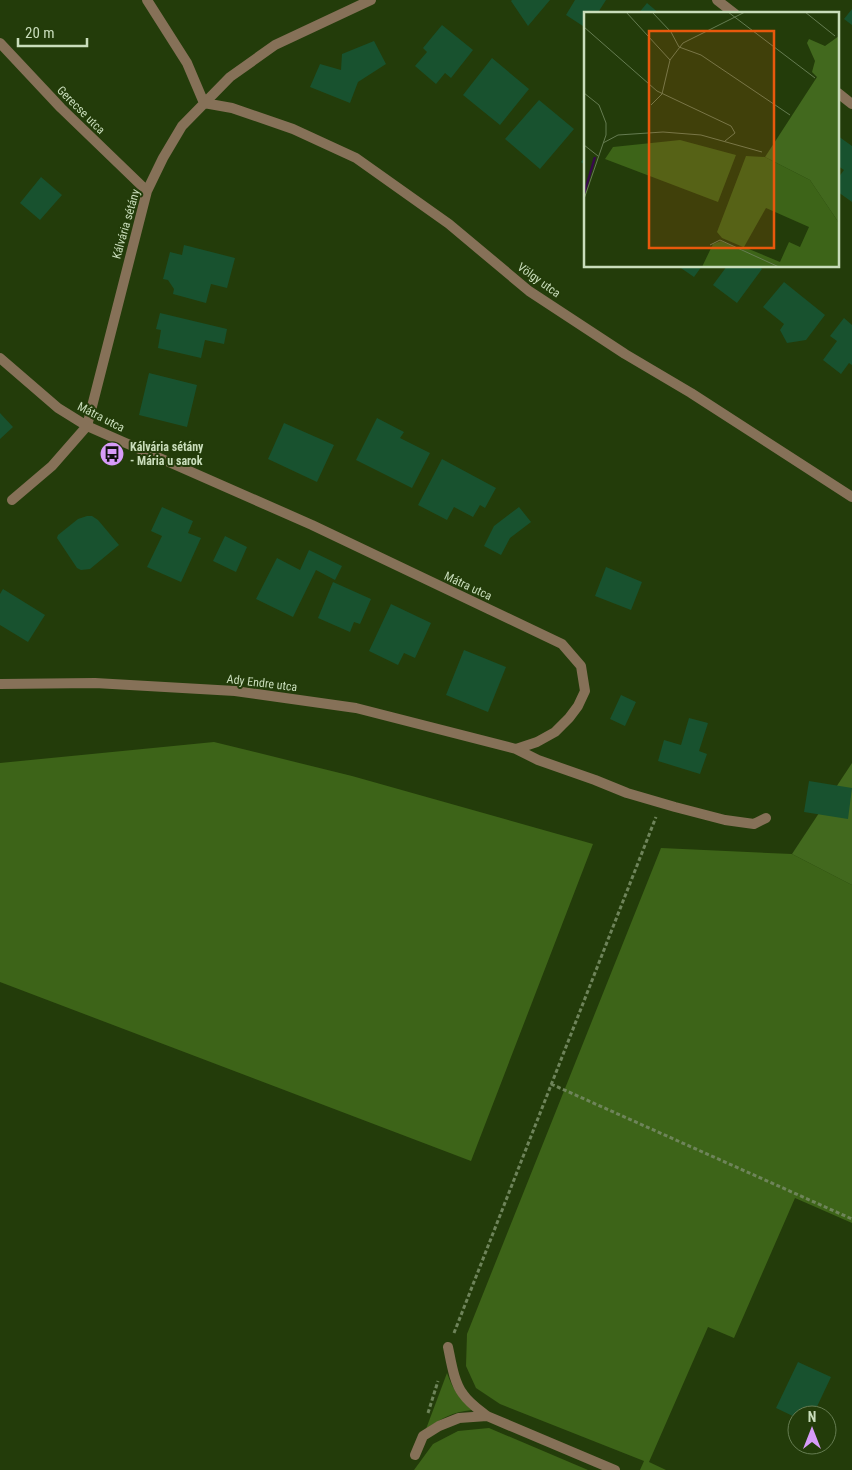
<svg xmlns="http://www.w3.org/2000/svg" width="852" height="1470" font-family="'Roboto Condensed',sans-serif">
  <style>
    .green { fill: #3d6418 }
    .forest { fill: #42691e }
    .building { fill: #18522f }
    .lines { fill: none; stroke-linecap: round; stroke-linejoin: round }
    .path { stroke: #6e845a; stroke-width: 3; stroke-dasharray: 4 2.5; stroke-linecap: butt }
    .street { stroke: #867158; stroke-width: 10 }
    .labels { text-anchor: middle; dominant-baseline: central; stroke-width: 4; stroke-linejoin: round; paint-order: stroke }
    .street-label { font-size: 12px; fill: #c9ddbb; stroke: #233c0a }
    .poi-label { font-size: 12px; font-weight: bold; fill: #c9ddbb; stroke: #233c0a; text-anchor: start }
    .inset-river { fill: none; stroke: #370a4b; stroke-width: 2.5 }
    .inset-road { fill: none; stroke: #657c51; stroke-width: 1 }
    .view { fill: #e8590c; fill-opacity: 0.15; stroke: #e8590c; stroke-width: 2.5 }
    .inset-edge { fill: none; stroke: #c9ddbb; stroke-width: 2.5 }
  </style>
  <rect width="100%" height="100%" fill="#233c0a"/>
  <path class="green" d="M 214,742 L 352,776 L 593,844 L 471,1161 L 0,982 L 0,763 Z
    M 661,848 L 792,854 L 852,885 L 852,1223 L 795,1198 L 734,1338 L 708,1327 L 649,1462 L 666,1470 L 640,1470 L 644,1461 L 500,1404 L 476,1388 L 466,1366 L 467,1334 Z
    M 447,1373 C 453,1390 459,1398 472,1410 C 452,1412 442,1418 426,1429 Z
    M 489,1428 L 588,1470 L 414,1470 L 433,1444 L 458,1431 Z"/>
  <path class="forest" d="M 852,763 L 852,885 L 792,854 Z"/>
  <path class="building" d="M 512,0 L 550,0 L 528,26 L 511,1 Z
    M 575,0 L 606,0 L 597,14 L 586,14 L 586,28 L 566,15 Z
    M 647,3 L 660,14 L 638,14 Z
    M 852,9 L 852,25 L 844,19 Z
    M 442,25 L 473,50 L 451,78 L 445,73 L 436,84 L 415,66 L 427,52 L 423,48 Z
    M 374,41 L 386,64 L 358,82 L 350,103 L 310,87 L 320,64 L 341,70 L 342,54 Z
    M 492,58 L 529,89 L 500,125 L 463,95 Z
    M 539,100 L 574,129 L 540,169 L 505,139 Z
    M 838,136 L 852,146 L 852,202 L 838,192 L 838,178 L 844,170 L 838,166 Z
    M 586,155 L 586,166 L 581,162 Z
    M 41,177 L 62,195 L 40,220 L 20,203 Z
    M 184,245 L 235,258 L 227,288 L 211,284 L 206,303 L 173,294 L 174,289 L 168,280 L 163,279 L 170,252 L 182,255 Z
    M 678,266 L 702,266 L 694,277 Z
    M 727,266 L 758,266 L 762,269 L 737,303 L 713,285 Z
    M 784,282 L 825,315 L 806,340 L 787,343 L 780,330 L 784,324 L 763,307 Z
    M 160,313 L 227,329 L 224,344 L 205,340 L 201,358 L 158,348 L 161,330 L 156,329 Z
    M 844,318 L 852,325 L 852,365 L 849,363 L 841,374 L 823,360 L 837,341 L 830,336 Z
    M 149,373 L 197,385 L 187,427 L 139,415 Z
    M 0,413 L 13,427 L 0,439 Z
    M 377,418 L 404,432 L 400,438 L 430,453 L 412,488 L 356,460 Z
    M 284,423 L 334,445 L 317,482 L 268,459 Z
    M 442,459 L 496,488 L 485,508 L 480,505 L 473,517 L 454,507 L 447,520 L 418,505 Z
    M 162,507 L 193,521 L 188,533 L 201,538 L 181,582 L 147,567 L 162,536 L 151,531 Z
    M 519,507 L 531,522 L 510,538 L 501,555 L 484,546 L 494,526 Z
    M 87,516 L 92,516 L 98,520 L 119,545 L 90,569 L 81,570 L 77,568 L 57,538 L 58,535 L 78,519 Z
    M 225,536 L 247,547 L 236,572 L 213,561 Z
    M 309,550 L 342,566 L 335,580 L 316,570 L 293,617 L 256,599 L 277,558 L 300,570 Z
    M 606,567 L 642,582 L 631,610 L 595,596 Z
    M 333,582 L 371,599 L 360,624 L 354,622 L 350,632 L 318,618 Z
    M 3,589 L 45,615 L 28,642 L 0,625 L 0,594 Z
    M 391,604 L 431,623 L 415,658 L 404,653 L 398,665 L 369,651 Z
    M 464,650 L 506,667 L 488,712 L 446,695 Z
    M 621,695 L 636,702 L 625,726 L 610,719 Z
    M 689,718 L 708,723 L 699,751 L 707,754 L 700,774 L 658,761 L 664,740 L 681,745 Z
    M 809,781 L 852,788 L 848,819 L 804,812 Z
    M 798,1362 L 831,1377 L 813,1415 L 797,1415 L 797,1418 L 776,1408 Z"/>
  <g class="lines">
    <path class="path" d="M 551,1084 L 852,1219
      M 454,1333 L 656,817
      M 428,1413 L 438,1381"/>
    <path class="street" d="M 147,0 L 187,63 L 204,103
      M 717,0 L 735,14
      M 0,43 L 61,108 L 147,191
      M 838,93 L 852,104
      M 204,103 L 232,108 L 293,129 L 356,158 L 449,224 L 529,291 L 625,354 L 691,393 L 852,497
      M 0,358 L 58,408 L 87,426 L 312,525 L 562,644 L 581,666 L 585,691 L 578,706 L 569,718 L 555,732 L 537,742 L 516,749
      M 12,500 L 52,466 L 87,426 L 147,191 L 163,158 L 182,126 L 230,77 L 275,45 L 371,0
      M 0,684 L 95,683 L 235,691 L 356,708 L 516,749 L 538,760 L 595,780 L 627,793 L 675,807 L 725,820 L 754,824 L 766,818
      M 448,1347 C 451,1361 454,1383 463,1394 C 469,1403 478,1409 487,1416
      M 415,1455 L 423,1436 L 439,1426 L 459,1418 L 487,1416 L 615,1470"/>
  </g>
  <defs>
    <symbol id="bus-disc" viewBox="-11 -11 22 22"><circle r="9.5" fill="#d79bf9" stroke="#233c0a"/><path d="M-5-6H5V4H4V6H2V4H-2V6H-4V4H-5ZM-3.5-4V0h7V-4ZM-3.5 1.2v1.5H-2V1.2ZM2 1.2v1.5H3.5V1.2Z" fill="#111"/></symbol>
  </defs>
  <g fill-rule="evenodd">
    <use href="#bus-disc" x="98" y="440" width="28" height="28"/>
  </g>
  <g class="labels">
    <g class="street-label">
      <text transform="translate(81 110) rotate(45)">Gerecse utca</text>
      <text transform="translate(126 224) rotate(-74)">Kálvária sétány</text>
      <text transform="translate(539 280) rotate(36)">Völgy utca</text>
      <text transform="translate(101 417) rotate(27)">Mátra utca</text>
      <text transform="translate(468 586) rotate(25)">Mátra utca</text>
      <text transform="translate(262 683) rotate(7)">Ady Endre utca</text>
    </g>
    <g class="poi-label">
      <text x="130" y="447">Kálvária sétány<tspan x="130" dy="14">- Mária u sarok</tspan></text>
    </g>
  </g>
  <g transform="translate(584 12)">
    <rect width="255" height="255" fill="#233c0a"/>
    <path d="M 96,128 L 152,143 L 134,190 L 21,147 L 29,135 ZM 162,144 L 181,145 L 226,168 L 255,211 L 255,255 L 118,255 L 129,232 L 137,229 L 158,238 L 159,235 L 138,226 L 133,220 ZM 182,196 L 225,215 L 216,235 L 205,230 L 196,250 L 160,235 Z" fill="#3d6418" fill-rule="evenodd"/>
    <path d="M 255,24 L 255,211 L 226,168 L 181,145 L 233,65 L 228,60 L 231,49 L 223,31 L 225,27 L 241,34 Z" fill="#42691e"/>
    <path class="inset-river" d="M 0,182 L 11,145"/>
    <path class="inset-road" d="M 42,0 L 86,48M 68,0 L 87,20 L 95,35M 144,0 L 231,66M 221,0 L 251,24M 0,15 L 73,79 L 147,114 L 151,121 L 141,129M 95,35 L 117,43 L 206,103M 0,81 L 15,93 L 22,111 L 22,123 L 0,187M 67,93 L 78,82 L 86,48 L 99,31 L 161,0M 19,131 L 34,123 L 79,120 L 117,123 L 178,140M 0,133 L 14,144M 126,233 L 136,228 L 195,255"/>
    <path class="view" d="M 65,19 L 190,19 L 190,236 L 65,236 Z"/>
    <rect width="255" height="255" class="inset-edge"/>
  </g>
  <g transform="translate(812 1430)"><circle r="24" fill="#233c0a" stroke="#657c51"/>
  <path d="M0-4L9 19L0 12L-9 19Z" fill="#d79bf9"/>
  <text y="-8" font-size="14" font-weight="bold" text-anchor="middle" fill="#c9ddbb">N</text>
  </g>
  <path d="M18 38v8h69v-8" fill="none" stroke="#c9ddbb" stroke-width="2.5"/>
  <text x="25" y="38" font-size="15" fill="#c9ddbb" stroke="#233c0a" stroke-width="4" paint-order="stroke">20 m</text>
</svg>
